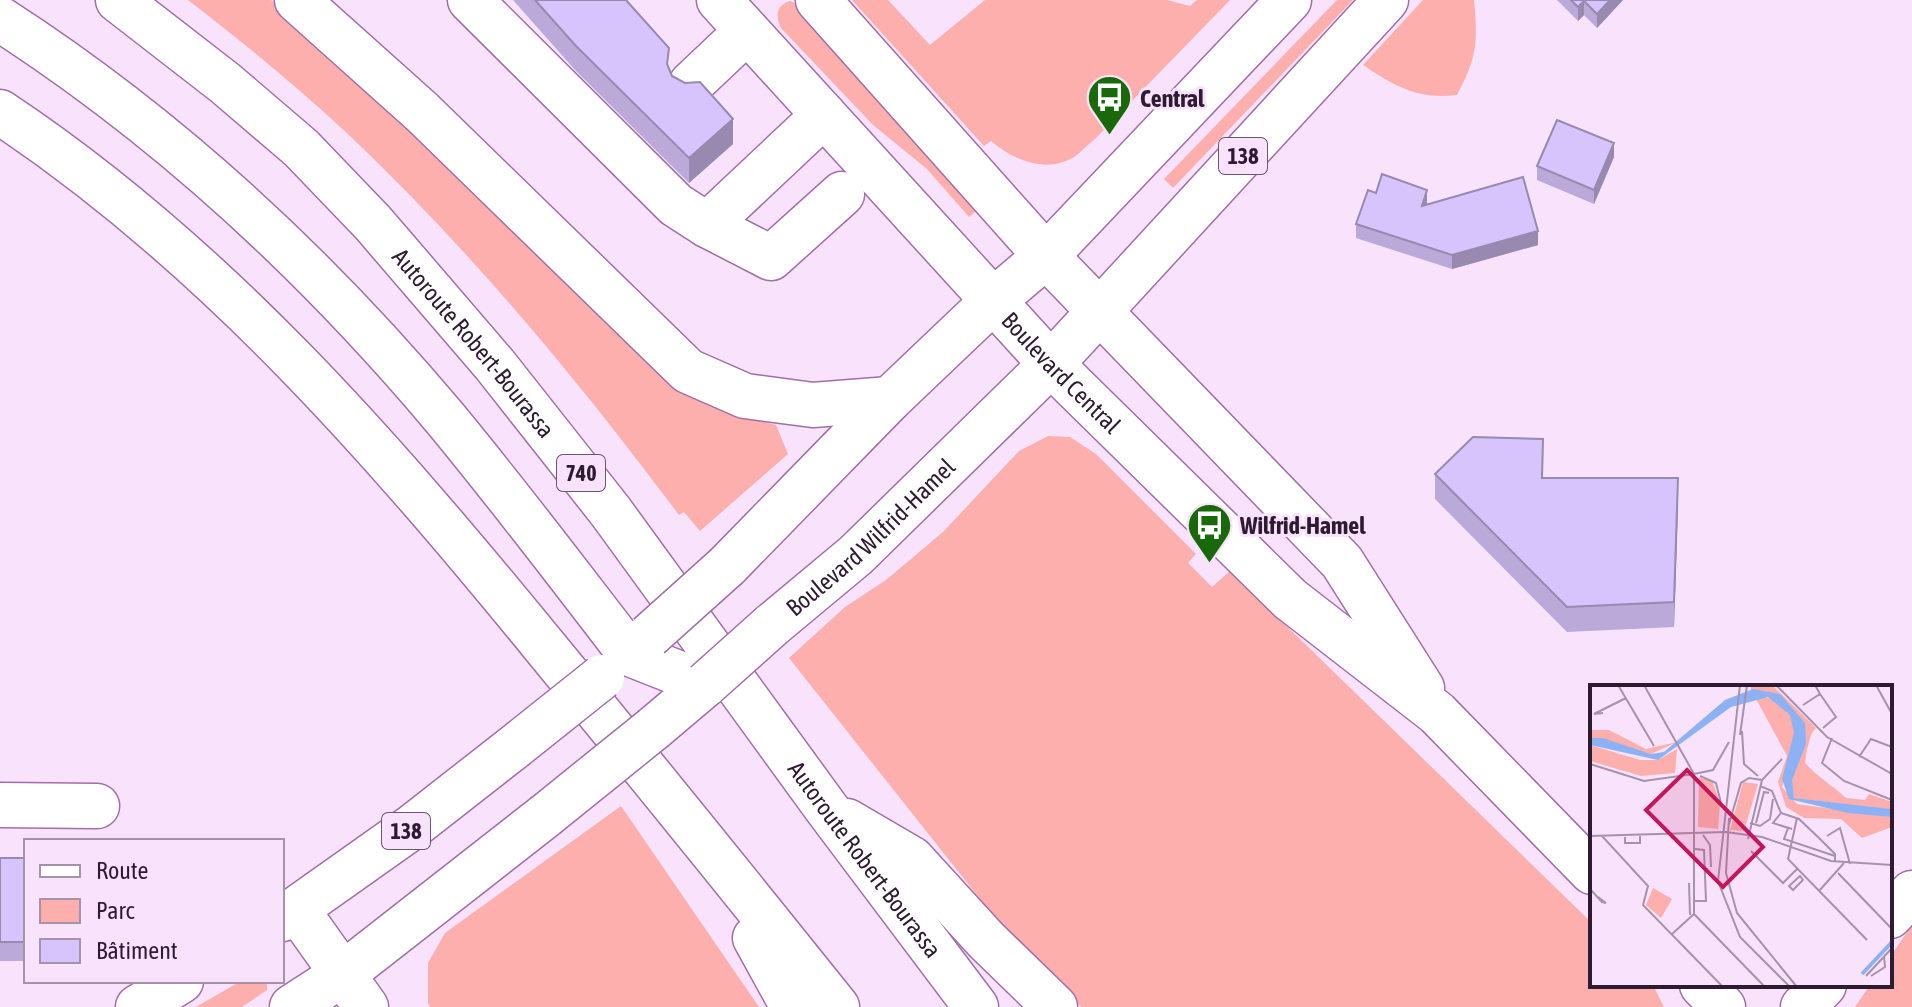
<svg xmlns="http://www.w3.org/2000/svg" width="1912" height="1007" font-family="'Asap Condensed',sans-serif">
  <style>
    .green { fill: #fcafac }
    .lines { fill: none; stroke-linecap: round; stroke-linejoin: round }
    .minor-casing { stroke: #a06ea9; stroke-width: 47 }
    .major-casing { stroke: #a06ea9; stroke-width: 47 }
    .highway-casing { stroke: #a06ea9; stroke-width: 47 }
    .minor { stroke: #fff; stroke-width: 44 }
    .major { stroke: #fff; stroke-width: 44 }
    .highway { stroke: #fff; stroke-width: 44 }
    .major-bridge-casing { stroke: #a06ea9; stroke-width: 47; stroke-linecap: butt }
    .major-bridge { stroke: #fff; stroke-width: 44 }
    .wall { fill: #baa9d9 }
    .shaded-wall { fill: #9789b0 }
    .building { fill: #d8c4fc; stroke: #9789b0; stroke-width: 2 }
    .labels { text-anchor: middle; dominant-baseline: central; stroke-width: 6; stroke-linejoin: round; paint-order: stroke }
    .shield { fill: #f8e2fc; stroke: #6b566e; stroke-width: 2 }
    .shield-label { font-size: 22px; font-weight: bold; fill: #2e1a31 }
    .poi-label { font-size: 24px; font-weight: bold; fill: #2e1a31; stroke: #f8e2fc; text-anchor: start }
    .street-label { font-size: 24px; fill: #2e1a31; stroke: #f8e2fc }
    .inset-river { fill: none; stroke: #8cb2f5; stroke-width: 4 }
    .inset-road { fill: none; stroke: #a792ab; stroke-width: 2 }
    .view { fill: #c2185b; fill-opacity: 0.15; stroke: #c2185b; stroke-width: 4 }
    .inset-edge { fill: none; stroke: #2e1a31; stroke-width: 4 }
  </style>
  <rect width="100%" height="100%" fill="#f8e2fc"/>
  <path class="green" d="M 188,0 L 271,0 L 303,25 L 677,388 L 728,413 L 776,425 L 788,454 L 700,531 L 684,512 L 679,515 C 579,381 472,252 350,136 C 299,88 244,43 188,0 Z
    M 852,0 L 888,0 L 930,45 L 985,0 L 1167,0 L 1190,6 L 1197,0 L 1230,0 L 1094,140 C 1087,145 1081,152 1074,157 C 1046,174 1013,160 991,141 L 984,146 Z
    M 1337,0 L 1353,0 L 1173,188 L 1164,179 Z
    M 1423,0 L 1474,0 C 1478,43 1477,57 1457,95 C 1419,100 1394,86 1363,65 Z
    M 790,1 L 799,5 L 981,207 L 969,217 L 927,169 L 873,125 L 781,28 C 775,16 776,5 790,1 Z
    M 1048,436 L 1070,437 L 1096,454 L 1196,554 L 1188,563 L 1212,587 L 1230,571 L 1592,923 L 1592,985 L 1653,985 L 1664,1007 L 1081,1007 L 1003,928 L 789,658 L 845,607 L 886,580 L 943,532 L 1019,451 Z
    M 621,806 L 759,1007 L 430,1007 L 428,1003 L 428,963 L 445,933 Z
    M 1912,925 L 1912,1007 L 1855,1007 L 1870,985 L 1890,985 L 1890,957 Z
    M 241,981 L 267,981 L 267,990 L 242,1007 L 196,1007 Z"/>
  <g class="lines">
    <defs>
      <g id="minor">
        <path d="M 470,0 L 676,205 L 707,225 L 824,115"/>
        <path id="s1" d="M 719,0 L 1051,364 L 1290,599 L 1437,713 L 1592,872"/>
        <path d="M 818,0 L 1046,256 L 1342,562 L 1422,688"/>
        <path d="M 691,84 L 747,31"/>
        <path d="M 707,225 L 771,258 L 842,194"/>
        <path d="M 630,654 L 706,684"/>
        <path d="M 0,805 L 97,806"/>
        <path d="M 297,910 L 366,1007"/>
        <path d="M 1890,916 L 1912,893"/>
        <path d="M 1702,985 L 1723,1007"/>
        <path d="M 1803,1007 L 1824,985"/>
      </g>
      <g id="major">
        <path d="M 727,566 L 890,399 L 994,300 L 1046,256 L 1289,0"/>
        <path id="s2" d="M 772,625 L 856,555 L 1051,364 L 1386,0"/>
        <path d="M 654,728 L 706,684"/>
        <path d="M 282,919 L 412,827 L 513,748"/>
        <path d="M 138,1007 L 181,981"/>
        <path d="M 292,1007 L 343,974 L 545,816"/>
      </g>
      <g id="highway">
        <path id="s3" d="M 118,0 L 225,83 L 301,148 L 373,223 L 495,365 L 611,512 L 827,809 L 976,1007"/>
        <path d="M 297,0 L 422,112 L 688,371 L 745,396 L 813,405 L 890,399"/>
        <path d="M 0,19 C 166,126 316,265 444,417 C 508,494 569,575 630,654"/>
        <path d="M 0,112 C 214,254 383,449 545,647 C 643,766 740,886 837,1007"/>
        <path d="M 847,821 L 912,859 L 986,940 L 1055,1007"/>
        <path d="M 755,938 L 793,1007"/>
      </g>
    </defs>
    <use href="#minor" class="minor-casing"/>
    <use href="#major" class="major-casing"/>
    <use href="#highway" class="highway-casing"/>
    <use href="#minor" class="minor"/>
    <use href="#major" class="major"/>
    <use href="#highway" class="highway"/>
    <defs>
      <path id="major-bridge" d="M 649,636 L 727,566
        M 706,684 L 772,625
        M 513,748 L 602,677
        M 545,816 L 654,728"/>
    </defs>
    <use href="#major-bridge" class="major-bridge-casing"/>
    <use href="#major-bridge" class="major-bridge"/>
  </g>
  <path class="wall" d="M 513,0 L 626,0 L 672,76 L 733,144 L 689,183 L 576,71 Z
    M 1557,0 L 1623,0 L 1597,28 L 1584,15 L 1578,21 Z
    M 1614,157 L 1594,204 L 1537,180 L 1537,166 Z
    M 1427,205 L 1538,245 L 1452,269 L 1356,238 L 1356,224 Z
    M 1435,474 L 1542,478 L 1678,502 L 1674,627 L 1567,632 L 1435,499 Z
    M 0,858 L 26,858 L 26,961 L 0,961 Z"/>
  <path class="shaded-wall" d="M 1610,0 L 1623,0 L 1597,28 L 1597,14 Z
    M 1584,1 L 1584,15 L 1578,21 L 1578,7 Z
    M 733,119 L 733,144 L 689,183 L 689,158 Z
    M 1614,143 L 1614,157 L 1594,204 L 1594,190 Z
    M 1427,190 L 1427,204 L 1422,220 L 1422,206 Z
    M 1538,231 L 1538,245 L 1452,269 L 1452,255 Z
    M 1678,478 L 1678,502 L 1674,627 L 1674,602 Z"/>
  <path class="building" d="M 535,0 L 626,0 L 669,48 L 667,64 L 672,76 L 685,83 L 700,82 L 733,119 L 689,158 L 576,46 Z
    M 1571,0 L 1610,0 L 1597,14 L 1584,1 L 1578,7 Z
    M 1557,120 L 1614,143 L 1594,190 L 1537,166 Z
    M 1382,174 L 1427,190 L 1422,206 L 1523,177 L 1538,231 L 1452,255 L 1356,224 L 1368,190 L 1376,193 Z
    M 1473,437 L 1543,439 L 1542,478 L 1678,478 L 1674,602 L 1567,607 L 1435,474 Z
    M 0,858 L 26,858 L 26,942 L 0,942 Z"/>
  <defs>
    <symbol id="bus-pin" viewBox="-11 -11 22 30"><path d="M0 17L-7.5 6A9.5 9.5 0 1 1 7.5 6Z" fill="#19690b" stroke="#f8e2fc"/><path d="M-5-6H5V4H4V6H2V4H-2V6H-4V4H-5ZM-3.5-4V0h7V-4ZM-3.5 1.2v1.5H-2V1.2ZM2 1.2v1.5H3.5V1.2Z" fill="#fff"/></symbol>
  </defs>
  <g fill-rule="evenodd">
    <use href="#bus-pin" x="1084" y="72" width="51" height="69"/>
    <use href="#bus-pin" x="1184" y="500" width="51" height="69"/>
  </g>
  <g class="labels">
    <g class="shield">
      <rect x="1219" y="138" width="48" height="36" rx="6"/>
      <rect x="557" y="455" width="48" height="36" rx="6"/>
      <rect x="382" y="813" width="48" height="36" rx="6"/>
    </g>
    <g class="shield-label">
      <text x="1243" y="156">138</text>
      <text x="581" y="473">740</text>
      <text x="406" y="831">138</text>
    </g>
    <g class="poi-label">
      <text x="1140" y="98">Central</text>
      <text x="1240" y="525">Wilfrid-Hamel</text>
    </g>
    <g class="street-label">
      <text stroke="none"><textPath href="#s3" startOffset="496">Autoroute Robert-Bourassa</textPath></text>
      <text stroke="none"><textPath href="#s1" startOffset="506">Boulevard Central</textPath></text>
      <text stroke="none"><textPath href="#s2" startOffset="132">Boulevard Wilfrid-Hamel</textPath></text>
      <text stroke="none"><textPath href="#s3" startOffset="1144">Autoroute Robert-Bourassa</textPath></text>
    </g>
  </g>
  <g transform="translate(1590 685)">
    <rect width="302" height="302" fill="#f8e2fc"/>
    <path d="M 161,0 L 182,0 L 226,43 L 218,53 L 215,78 L 224,87 L 256,113 L 275,115 L 279,109 L 302,117 L 302,124 L 204,113 L 190,9 L 161,6 ZM 0,45 L 19,45 L 56,64 L 87,57 L 61,69 L 0,53 ZM 109,93 L 122,95 L 130,118 L 128,144 L 108,142 ZM 153,97 L 168,99 L 154,146 L 140,145 ZM 63,203 L 82,214 L 71,233 L 56,220 Z" fill="#fcafac"/>
    <path d="M 165,12 L 182,13 L 200,30 L 205,56 L 192,102 L 207,119 L 302,132 L 302,142 L 272,153 L 251,134 L 214,133 L 196,122 L 188,97 L 197,71 ZM 204,21 L 223,43 L 205,108 L 217,111 L 219,90 L 240,109 L 226,113 L 255,115 L 247,109 L 242,101 L 256,113 L 302,124 L 204,113 L 202,95 L 211,77 L 216,46 ZM 0,60 L 50,75 L 68,75 L 87,64 L 85,88 L 51,91 L 0,76 Z" fill="#fcafac"/>
    <path d="M 163,4 L 190,9 L 215,38 L 216,59 L 202,95 L 204,113 L 302,124 L 302,132 L 258,128 L 199,114 L 192,94 L 204,48 L 200,30 L 178,12 L 141,22 L 68,75 L 0,60 L 0,53 L 13,53 L 61,69 L 74,67 L 135,15 Z" fill="#8cb2f5"/>
    <path class="inset-river" d="M 272,289 L 302,257"/>
    <path class="inset-road" d="M 28,0 L 64,61M 54,0 L 104,89 L 104,229 L 175,302M 150,0 L 128,196 L 150,252 L 200,302M 186,0 L 237,52 L 302,89M 286,0 L 302,29M 230,9 L 246,32 L 233,43M 213,20 L 230,9 L 225,0M 13,28 L 4,29 L 36,13M 152,46 L 154,79 L 168,91M 150,50 L 157,0M 242,53 L 232,78 L 254,96 L 302,115M 269,72 L 281,54 L 302,62M 0,79 L 54,96 L 104,89M 104,89 L 123,85 L 139,57M 110,91 L 126,98 L 131,118M 170,101 L 182,106 L 191,128 L 209,134 L 230,154 L 245,169 L 245,177M 191,128 L 183,138 L 202,144M 139,133 L 136,188 L 147,228 L 207,302M 207,133 L 198,174 L 277,255M 160,138 L 170,141 L 180,134 L 183,114M 166,138 L 174,107 L 179,108M 139,139 L 151,98 L 159,93 L 172,95M 198,143 L 194,154 L 245,171M 113,150 L 120,160 L 121,182M 0,151 L 136,147 L 172,152 L 241,176 L 302,180M 12,151 L 58,201 L 53,220 L 133,302M 237,151 L 250,143 L 260,179M 35,152 L 35,158 L 50,158 L 50,151M 158,154 L 172,95 L 192,74M 161,166 L 193,198 L 207,184M 248,188 L 301,243M 210,191 L 213,195 L 203,205 L 199,201 ZM 99,198 L 100,230M 0,204 L 12,217 L 16,218 L 8,212M 229,206 L 254,178M 104,216 L 116,216 L 114,165 L 105,164M 82,249 L 104,229M 276,291 L 302,263M 281,291 L 295,282 L 294,271"/>
    <path class="view" d="M 97,85 L 173,162 L 133,202 L 56,125 Z"/>
    <rect width="302" height="302" class="inset-edge"/>
  </g>
  <rect x="24" y="839" width="260" height="144" fill="#f8e2fc" stroke="#a792ab" stroke-width="2"/>
  <rect x="40" y="865" width="40" height="12" fill="#ffffff" stroke="#a792ab" stroke-width="2"/>
  <text x="96" y="879" font-size="24" fill="#2e1a31">Route</text>
  <rect x="40" y="899" width="40" height="24" fill="#fcafac" stroke="#a792ab" stroke-width="2"/>
  <text x="96" y="919" font-size="24" fill="#2e1a31">Parc</text>
  <rect x="40" y="939" width="40" height="24" fill="#d8c4fc" stroke="#a792ab" stroke-width="2"/>
  <text x="96" y="959" font-size="24" fill="#2e1a31">Bâtiment</text>
</svg>
